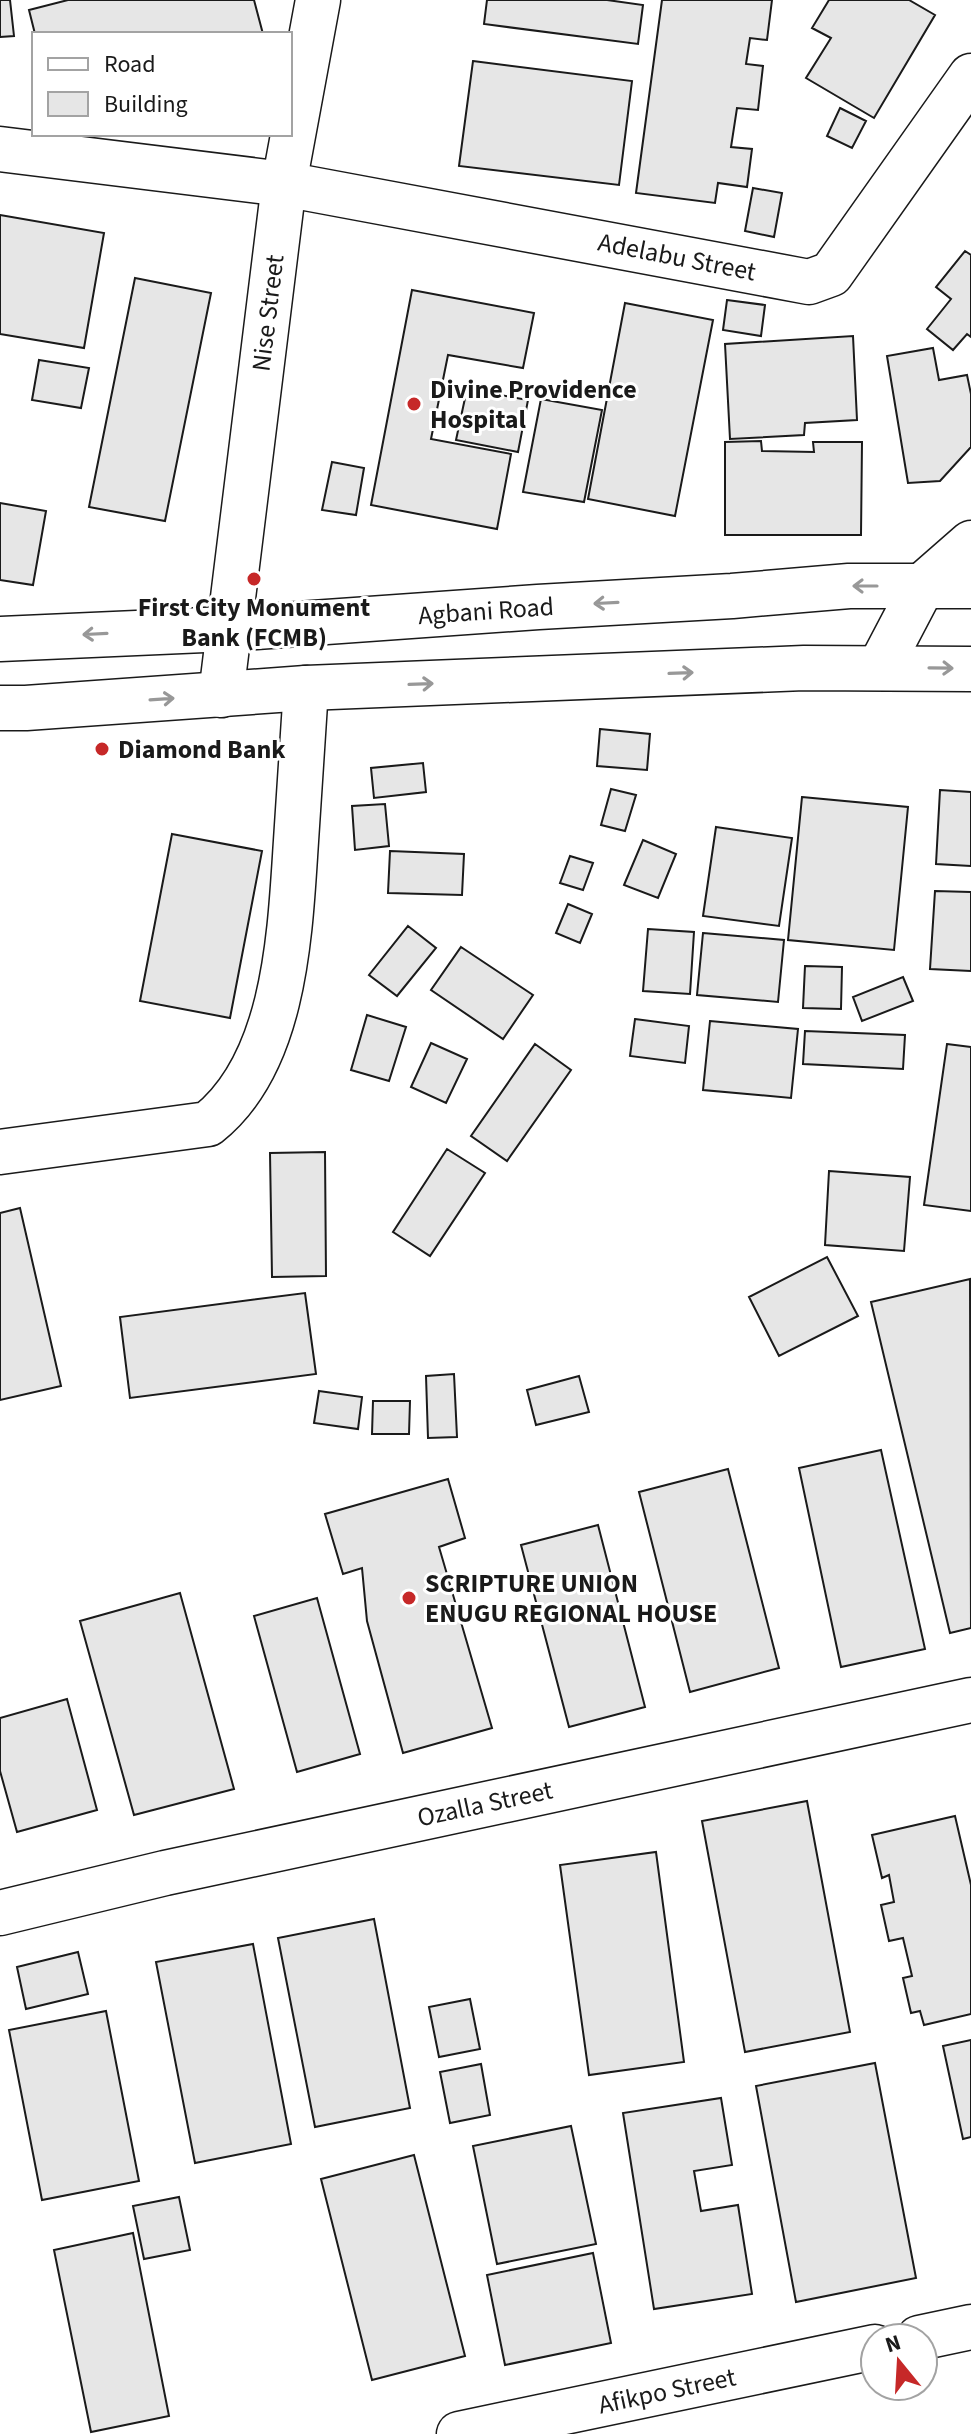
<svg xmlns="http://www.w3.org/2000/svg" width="971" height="2434" font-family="'Source Sans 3',sans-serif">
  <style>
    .building { fill: #e6e6e6; stroke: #1a1a1a; stroke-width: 2 }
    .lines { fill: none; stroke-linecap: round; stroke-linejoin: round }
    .minor-casing { stroke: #1a1a1a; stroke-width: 47 }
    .tertiary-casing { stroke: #1a1a1a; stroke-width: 47 }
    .secondary-casing { stroke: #1a1a1a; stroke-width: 47 }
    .primary-casing { stroke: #1a1a1a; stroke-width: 47 }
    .minor { stroke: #fff; stroke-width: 44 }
    .tertiary { stroke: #fff; stroke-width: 44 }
    .secondary { stroke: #fff; stroke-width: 44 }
    .primary { stroke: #fff; stroke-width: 44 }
    .oneway { stroke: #989898 }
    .poi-dot { fill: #c62828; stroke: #fff; stroke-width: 3 }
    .labels { text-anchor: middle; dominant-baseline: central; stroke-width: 6; stroke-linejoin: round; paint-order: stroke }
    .street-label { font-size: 26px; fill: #1a1a1a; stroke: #fff }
    .poi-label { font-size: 26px; font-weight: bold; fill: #1a1a1a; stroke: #fff; text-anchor: start }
  </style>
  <rect width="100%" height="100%" fill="#fff"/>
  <path class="building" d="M 0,0 L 10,0 L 14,36 L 0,37 Z
    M 68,0 L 254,0 L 263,34 L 35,34 L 29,10 Z
    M 487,0 L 607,0 L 643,5 L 638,44 L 484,24 Z
    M 662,0 L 772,0 L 767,40 L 750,38 L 746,64 L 763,66 L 758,110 L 737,108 L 731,147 L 752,149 L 747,187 L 718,183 L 715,203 L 636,193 Z
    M 829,0 L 909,0 L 935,15 L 874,118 L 806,78 L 831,38 L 812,28 Z
    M 473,61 L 632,81 L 619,185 L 459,166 Z
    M 840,108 L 866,121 L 852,148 L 827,136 Z
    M 753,188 L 782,193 L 774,237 L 745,231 Z
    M 0,215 L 104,233 L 84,348 L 0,334 Z
    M 965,251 L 971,255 L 971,337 L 967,334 L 953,350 L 927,329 L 951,299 L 936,287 Z
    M 135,278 L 211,293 L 165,521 L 89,507 Z
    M 412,290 L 534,313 L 523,368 L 448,355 L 431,439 L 511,454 L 497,529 L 371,505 Z
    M 727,300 L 765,305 L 761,336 L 723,330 Z
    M 625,303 L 713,320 L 675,516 L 588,499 Z
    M 853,336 L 857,420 L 805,423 L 804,435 L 730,439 L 725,344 Z
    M 933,348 L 939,380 L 967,375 L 971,394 L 971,447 L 940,481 L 908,483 L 887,356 Z
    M 39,360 L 89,368 L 81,408 L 32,400 Z
    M 467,389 L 528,400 L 518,452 L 456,440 Z
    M 541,399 L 602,410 L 584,502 L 523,492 Z
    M 761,441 L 762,451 L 814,452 L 813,442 L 862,442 L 861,535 L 725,535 L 725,442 Z
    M 332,462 L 364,468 L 356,515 L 322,510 Z
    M 0,503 L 46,511 L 33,585 L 0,580 Z
    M 600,729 L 650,734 L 647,770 L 597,766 Z
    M 423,763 L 426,792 L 374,798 L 371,768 Z
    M 611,789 L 636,795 L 625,831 L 601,825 Z
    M 940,790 L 971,792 L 971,866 L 936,864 Z
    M 802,797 L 908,807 L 894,950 L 788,940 Z
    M 385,804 L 389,846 L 355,850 L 352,806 Z
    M 716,827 L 792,838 L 779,926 L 703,916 Z
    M 172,834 L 262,851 L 230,1018 L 140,1001 Z
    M 643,840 L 676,854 L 658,898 L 624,885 Z
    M 390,851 L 464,854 L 462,895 L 388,893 Z
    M 570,856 L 593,863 L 583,890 L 560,883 Z
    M 935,891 L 971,892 L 971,971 L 930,969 Z
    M 568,904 L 592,914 L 580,943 L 556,933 Z
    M 408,926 L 436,948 L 397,996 L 369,975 Z
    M 648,929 L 694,932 L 690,994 L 643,991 Z
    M 703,933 L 784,940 L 778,1002 L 697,995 Z
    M 461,947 L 533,995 L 503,1039 L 431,990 Z
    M 805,966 L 842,967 L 841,1009 L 803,1008 Z
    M 903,977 L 913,1001 L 862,1021 L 853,997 Z
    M 367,1015 L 406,1027 L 389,1081 L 351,1070 Z
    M 635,1019 L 689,1026 L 685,1063 L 630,1056 Z
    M 710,1021 L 798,1029 L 791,1098 L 703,1090 Z
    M 805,1031 L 905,1035 L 903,1069 L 803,1064 Z
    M 431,1043 L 467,1059 L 446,1103 L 411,1087 Z
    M 535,1044 L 571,1070 L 507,1161 L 471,1136 Z
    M 947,1044 L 971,1047 L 971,1211 L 924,1205 Z
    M 447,1149 L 485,1173 L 430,1256 L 393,1232 Z
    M 325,1152 L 326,1276 L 272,1277 L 270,1153 Z
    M 829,1171 L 910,1177 L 904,1251 L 825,1245 Z
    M 20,1208 L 61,1386 L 0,1400 L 0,1213 Z
    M 827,1257 L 858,1316 L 779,1356 L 749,1297 Z
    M 970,1279 L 971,1628 L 950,1633 L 871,1302 Z
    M 305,1293 L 316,1374 L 130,1398 L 120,1317 Z
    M 454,1374 L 457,1437 L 428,1438 L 426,1376 Z
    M 579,1376 L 589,1412 L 536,1425 L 527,1390 Z
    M 319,1391 L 362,1397 L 358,1429 L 314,1423 Z
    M 373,1401 L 410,1401 L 409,1434 L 372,1434 Z
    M 881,1450 L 925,1649 L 841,1667 L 799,1468 Z
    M 728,1469 L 779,1668 L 690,1692 L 639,1492 Z
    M 448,1479 L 465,1538 L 439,1547 L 492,1728 L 403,1753 L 367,1621 L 362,1568 L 343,1574 L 325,1514 Z
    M 598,1525 L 645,1707 L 569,1727 L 521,1545 Z
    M 180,1593 L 234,1789 L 134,1815 L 80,1621 Z
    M 317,1598 L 360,1754 L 297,1772 L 254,1616 Z
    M 67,1699 L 97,1810 L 17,1832 L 0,1771 L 0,1718 Z
    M 807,1801 L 850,2032 L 745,2052 L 702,1821 Z
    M 955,1816 L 971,1885 L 971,2014 L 924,2025 L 920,2011 L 911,2013 L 903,1978 L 912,1976 L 903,1938 L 889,1941 L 881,1905 L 894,1902 L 889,1875 L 882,1878 L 872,1835 Z
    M 656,1852 L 684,2062 L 589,2075 L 560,1865 Z
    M 374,1919 L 410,2108 L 315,2127 L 278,1938 Z
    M 253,1944 L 291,2144 L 195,2163 L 156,1962 Z
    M 78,1952 L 88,1994 L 26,2009 L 17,1967 Z
    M 470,1999 L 480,2049 L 439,2057 L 429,2007 Z
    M 106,2011 L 139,2181 L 42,2200 L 9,2030 Z
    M 971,2040 L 971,2137 L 963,2139 L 943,2046 Z
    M 875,2063 L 916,2278 L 796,2302 L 756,2086 Z
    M 481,2064 L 490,2115 L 450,2123 L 440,2072 Z
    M 721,2098 L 732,2165 L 694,2171 L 701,2211 L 738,2205 L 752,2294 L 654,2309 L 623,2113 Z
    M 571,2126 L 596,2244 L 497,2264 L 473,2146 Z
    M 414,2155 L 465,2356 L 372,2380 L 321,2179 Z
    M 179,2197 L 190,2250 L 144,2259 L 133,2206 Z
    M 133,2233 L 169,2416 L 91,2432 L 54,2250 Z
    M 593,2253 L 611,2343 L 505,2365 L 487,2275 Z"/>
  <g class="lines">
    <defs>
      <path id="minor" d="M 0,149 L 284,184 L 809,282 L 831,274 L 971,76
        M 0,1152 L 208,1124 C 286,1062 290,932 296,841 C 299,790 303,739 306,688
        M 0,1913 L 165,1873 L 971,1700
        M 919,2338 L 971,2327
        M 459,2434 L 875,2347"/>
      <path id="tertiary" d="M 880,667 L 923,585 L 971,543"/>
      <path id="secondary" d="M 221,695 L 284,184 L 318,0"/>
      <path id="primary" d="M 0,639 L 227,629 L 538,607 L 732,596 L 849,586 L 971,586
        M 0,708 L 26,708 L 306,688 L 804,668 L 971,669"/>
    </defs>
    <use href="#minor" class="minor-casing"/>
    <use href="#tertiary" class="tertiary-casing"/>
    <use href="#secondary" class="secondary-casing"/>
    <use href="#primary" class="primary-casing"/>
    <use href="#minor" class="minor"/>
    <use href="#tertiary" class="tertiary"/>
    <use href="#secondary" class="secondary"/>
    <use href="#primary" class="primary"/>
  </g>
  <defs><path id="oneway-shaft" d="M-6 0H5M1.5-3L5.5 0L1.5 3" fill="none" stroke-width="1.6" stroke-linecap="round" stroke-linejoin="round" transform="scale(2)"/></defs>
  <g class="oneway">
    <use href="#oneway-shaft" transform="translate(865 586) rotate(-180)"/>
    <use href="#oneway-shaft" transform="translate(606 603) rotate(177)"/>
    <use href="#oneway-shaft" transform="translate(95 634) rotate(177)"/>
    <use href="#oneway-shaft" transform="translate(941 668) rotate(1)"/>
    <use href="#oneway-shaft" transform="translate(681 673) rotate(-2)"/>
    <use href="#oneway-shaft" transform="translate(421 684) rotate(-2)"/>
    <use href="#oneway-shaft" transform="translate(162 699) rotate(-4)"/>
  </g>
  <g class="poi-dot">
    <circle cx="414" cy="404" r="8"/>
    <circle cx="254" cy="579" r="8"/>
    <circle cx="102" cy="749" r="8"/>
    <circle cx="409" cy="1598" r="8"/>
  </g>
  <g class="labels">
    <g class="street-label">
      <text transform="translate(677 257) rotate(11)">Adelabu Street</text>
      <text transform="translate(268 313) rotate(-83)">Nise Street</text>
      <text transform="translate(486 611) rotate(-4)">Agbani Road</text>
      <text transform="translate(485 1804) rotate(-12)">Ozalla Street</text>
      <text transform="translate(667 2391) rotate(-12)">Afikpo Street</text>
    </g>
    <g class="poi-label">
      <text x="430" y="389">Divine Providence<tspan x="430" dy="30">Hospital</tspan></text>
      <text x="254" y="607" text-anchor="middle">First City Monument<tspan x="254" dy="30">Bank (FCMB)</tspan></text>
      <text x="118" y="749">Diamond Bank</text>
      <text x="425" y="1583">SCRIPTURE UNION<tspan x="425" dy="30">ENUGU REGIONAL HOUSE</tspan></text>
    </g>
  </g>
  <rect x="32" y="32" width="260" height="104" fill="#ffffff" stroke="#a3a3a3" stroke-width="2"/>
  <rect x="48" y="58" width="40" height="12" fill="#ffffff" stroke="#a3a3a3" stroke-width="2"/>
  <text x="104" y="72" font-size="24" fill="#1a1a1a">Road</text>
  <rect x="48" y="92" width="40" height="24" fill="#e6e6e6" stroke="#a3a3a3" stroke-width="2"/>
  <text x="104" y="112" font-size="24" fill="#1a1a1a">Building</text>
  <g transform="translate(899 2362) rotate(342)"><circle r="38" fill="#ffffff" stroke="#a3a3a3" stroke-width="2"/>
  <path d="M0-6L14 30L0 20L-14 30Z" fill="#c62828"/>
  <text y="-12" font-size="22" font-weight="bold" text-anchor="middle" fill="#1a1a1a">N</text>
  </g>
</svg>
